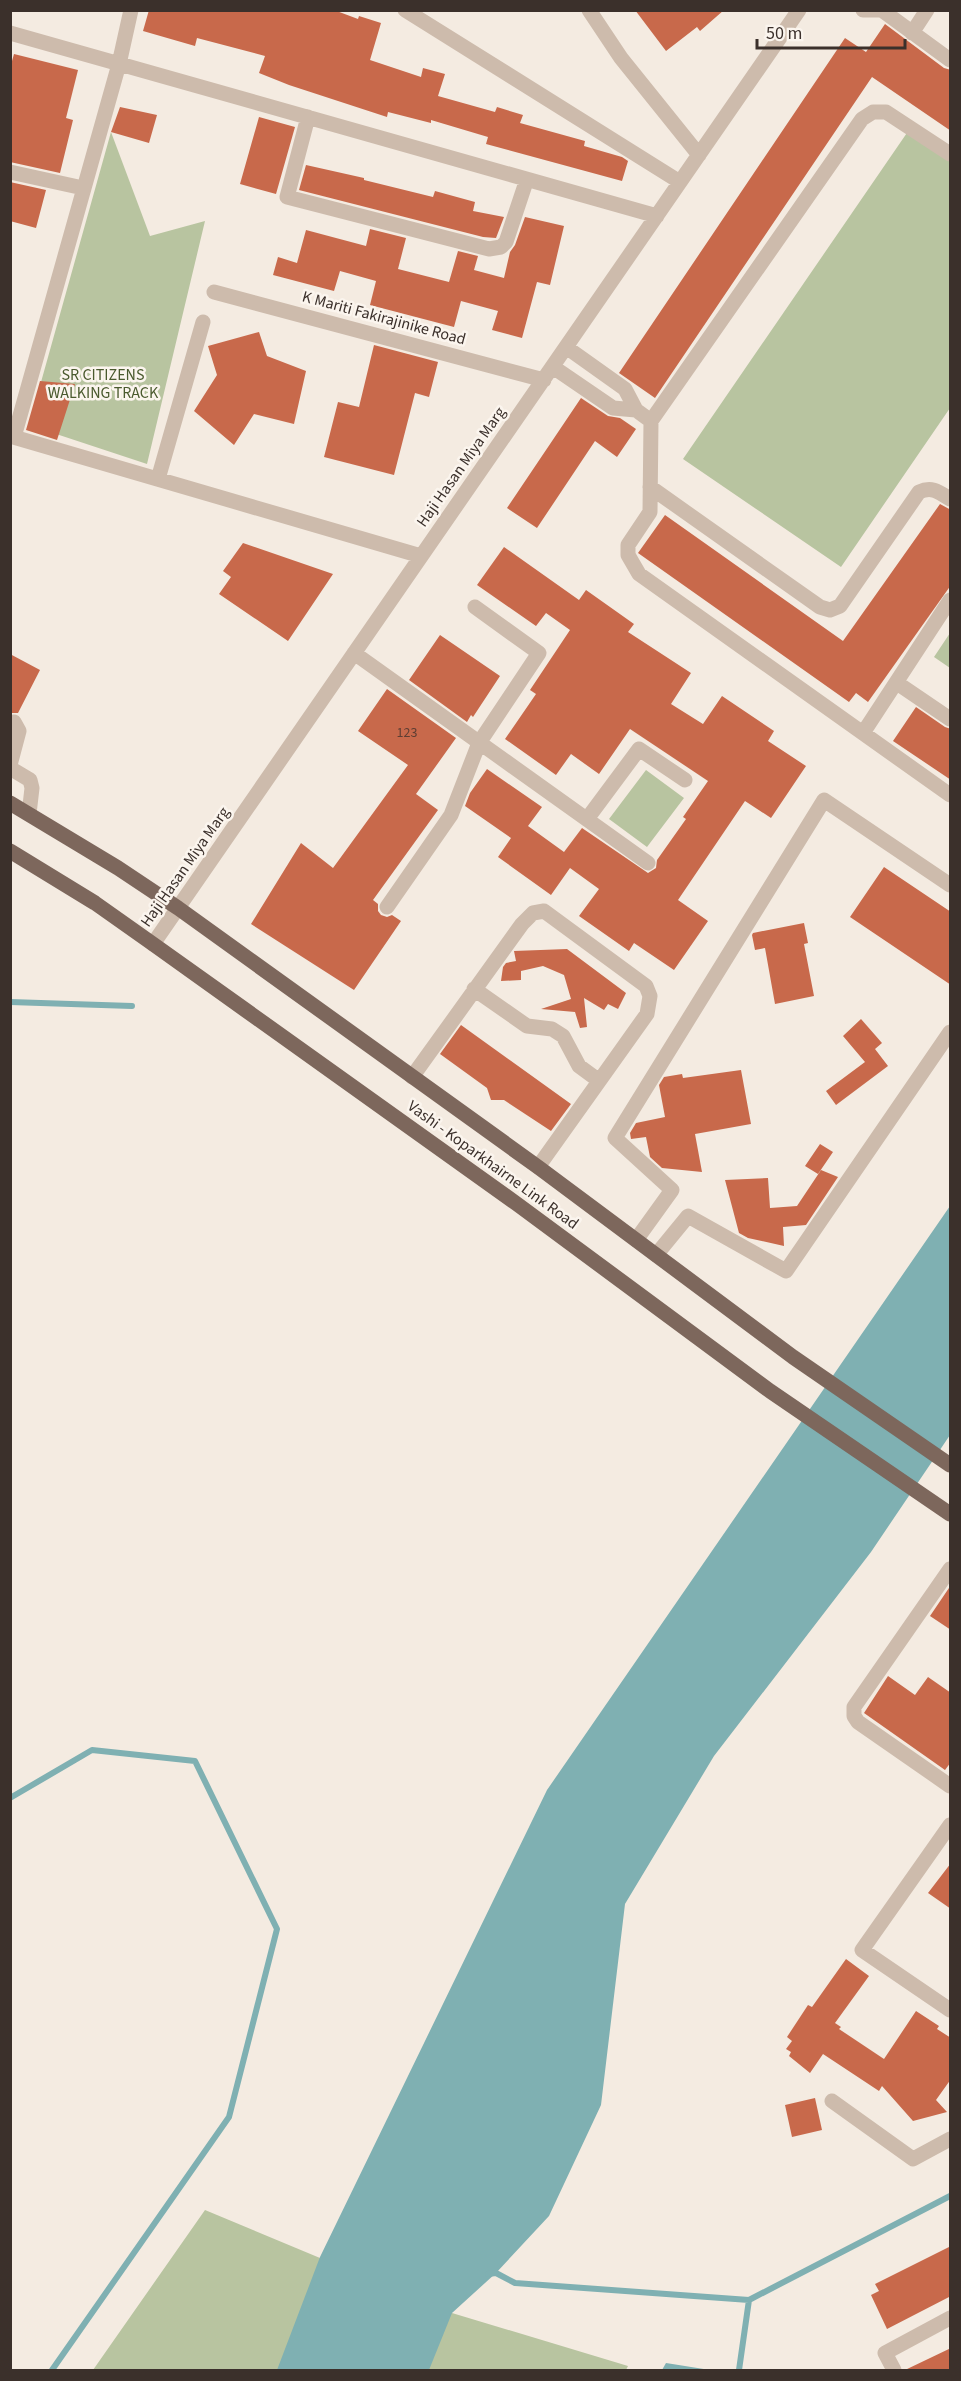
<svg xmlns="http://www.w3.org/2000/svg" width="961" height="2381" font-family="'Source Sans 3',sans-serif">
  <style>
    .green { fill: #b8c4a0 }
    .water { fill: #7fb0b2 }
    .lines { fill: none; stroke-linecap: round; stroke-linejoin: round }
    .stream { stroke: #7fb0b2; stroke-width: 6 }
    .building { fill: #c8694b }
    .minor { stroke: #cdbbac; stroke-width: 15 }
    .major { stroke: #7d675c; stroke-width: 15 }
    .labels { text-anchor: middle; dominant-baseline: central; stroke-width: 5; stroke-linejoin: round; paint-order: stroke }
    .number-label { font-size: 14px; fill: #5e3e33 }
    .street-label { font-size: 16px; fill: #3b302b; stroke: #fbf5ee }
    .park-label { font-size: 16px; fill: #4a5a2e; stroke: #fbf5ee }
  </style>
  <rect width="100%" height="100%" fill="#f4ebe1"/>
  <path class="green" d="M 911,127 L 950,154 L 950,408 L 841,567 L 683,459 Z
    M 111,132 L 150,236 L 205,221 L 147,464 L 29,425 Z
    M 950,633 L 950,668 L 934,657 Z
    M 646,770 L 684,798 L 647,847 L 609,819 Z
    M 205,2210 L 452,2313 L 628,2366 L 626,2370 L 93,2370 Z"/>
  <path class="water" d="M 950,1206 L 950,1435 L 871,1552 L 714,1756 L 625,1904 L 601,2105 L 549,2216 L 496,2273 L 452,2313 L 429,2370 L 277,2370 L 320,2257 L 547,1790 Z
    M 666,2363 L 710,2370 L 662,2370 Z"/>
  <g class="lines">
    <path class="stream" d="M 10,1002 L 132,1006
      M 10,1798 L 92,1750 L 195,1761 L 277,1929 L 229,2117 L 52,2370
      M 488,2274 L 496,2273 L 515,2283 L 749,2300 L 950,2196
      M 739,2370 L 749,2300"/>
  </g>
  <path class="building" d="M 149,10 L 334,10 L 358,19 L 359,16 L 381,23 L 370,60 L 421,77 L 423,68 L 445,74 L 438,96 L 495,112 L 497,107 L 523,115 L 520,123 L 585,141 L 584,146 L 622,157 L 628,161 L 622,181 L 486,144 L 488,137 L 431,120 L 431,123 L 388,112 L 387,117 L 289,85 L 259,73 L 265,56 L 197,38 L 195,46 L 143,31 Z
    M 635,10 L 724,10 L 700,31 L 697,27 L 666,51 Z
    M 885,24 L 944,68 L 951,70 L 951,131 L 872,77 L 655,398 L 619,373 L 845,38 L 866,52 Z
    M 14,54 L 78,70 L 66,118 L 73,120 L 60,173 L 10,162 L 10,68 Z
    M 120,107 L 157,115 L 149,143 L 111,132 Z
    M 259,117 L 295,127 L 276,194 L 240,184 Z
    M 306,165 L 364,178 L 364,180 L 433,197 L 435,191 L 475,202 L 473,211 L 504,217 L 496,238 L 483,237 L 299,190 Z
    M 10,182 L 46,190 L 36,228 L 10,221 Z
    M 525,217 L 564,226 L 550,285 L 537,282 L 522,338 L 492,330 L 498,311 L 461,301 L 454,327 L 370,305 L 376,281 L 340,271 L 334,291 L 273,275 L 278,257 L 297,263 L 306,230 L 366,246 L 370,229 L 406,238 L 398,269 L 449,282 L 458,251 L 478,256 L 474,270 L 504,278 L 510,252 L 515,245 Z
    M 259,332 L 267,356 L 306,371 L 294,424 L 254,414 L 234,445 L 194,411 L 217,375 L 208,346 Z
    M 374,345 L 438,362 L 429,397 L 415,393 L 394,475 L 324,457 L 338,402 L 359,407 Z
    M 40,381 L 75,384 L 57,440 L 26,430 Z
    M 581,398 L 608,416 L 620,418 L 636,429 L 617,457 L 595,441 L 537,528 L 507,508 Z
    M 940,504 L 951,510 L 951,585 L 868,702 L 856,693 L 849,702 L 638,553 L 665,515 L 843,641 Z
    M 243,543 L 333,574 L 288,641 L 219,594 L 231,577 L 223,571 Z
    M 504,547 L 579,600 L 586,590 L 634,624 L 628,632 L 691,673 L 671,704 L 703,724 L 722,696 L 774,731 L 768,741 L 806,766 L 771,818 L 745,801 L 678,900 L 708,921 L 674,970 L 634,943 L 629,951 L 579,916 L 599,889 L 570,868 L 551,895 L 498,857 L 511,838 L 465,806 L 470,793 L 487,769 L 542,807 L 528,826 L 564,852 L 582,828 L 648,873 L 656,868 L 657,860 L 686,819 L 683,817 L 708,781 L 630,729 L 599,774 L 571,754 L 556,775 L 505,739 L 536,694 L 530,690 L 570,630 L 546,613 L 536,626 L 477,585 Z
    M 440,635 L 500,676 L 473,717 L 471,715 L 467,722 L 409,680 Z
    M 10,654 L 40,670 L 18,713 L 10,713 Z
    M 387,689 L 456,738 L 416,794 L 438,810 L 373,900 L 378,904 L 378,911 L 381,915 L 387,917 L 392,915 L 401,921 L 354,990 L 251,924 L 301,843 L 333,868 L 408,765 L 358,731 Z
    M 916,707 L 945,727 L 951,729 L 951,780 L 893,741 Z
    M 884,867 L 951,912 L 951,985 L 850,917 Z
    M 804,923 L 808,943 L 804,944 L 814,996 L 775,1004 L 765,948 L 755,950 L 752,935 L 753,933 Z
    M 567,949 L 626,993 L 618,1009 L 608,1004 L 604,1010 L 584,998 L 587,1027 L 580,1028 L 575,1012 L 541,1009 L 571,999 L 564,975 L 543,966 L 521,971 L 521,980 L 501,981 L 503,967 L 506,963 L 516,961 L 514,951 Z
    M 861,1019 L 882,1043 L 875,1049 L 888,1066 L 836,1105 L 826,1091 L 865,1062 L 843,1036 Z
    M 461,1025 L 571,1104 L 551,1131 L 504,1100 L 491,1100 L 487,1088 L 440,1054 Z
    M 741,1070 L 751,1124 L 695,1134 L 702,1172 L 662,1168 L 650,1157 L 646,1137 L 631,1139 L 630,1133 L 636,1123 L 665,1117 L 659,1085 L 664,1077 L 682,1074 L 683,1078 Z
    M 820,1144 L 833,1152 L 818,1174 L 805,1166 Z
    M 821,1170 L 838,1177 L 806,1225 L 783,1227 L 784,1246 L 748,1238 L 739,1233 L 725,1180 L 768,1178 L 770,1208 L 797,1206 Z
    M 951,1585 L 951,1630 L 930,1616 Z
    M 888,1676 L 915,1695 L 928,1677 L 951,1693 L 951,1762 L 945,1770 L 864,1713 Z
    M 951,1863 L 951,1909 L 928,1893 Z
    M 846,1959 L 869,1976 L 835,2023 L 841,2027 L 839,2029 L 884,2059 L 916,2011 L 939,2026 L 937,2029 L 951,2038 L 951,2079 L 936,2100 L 947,2112 L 913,2121 L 882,2086 L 879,2091 L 823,2054 L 810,2073 L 789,2056 L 791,2052 L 786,2049 L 792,2041 L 787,2037 L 808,2005 L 812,2007 Z
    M 815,2098 L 822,2130 L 792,2137 L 785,2105 Z
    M 951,2246 L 951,2296 L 887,2329 L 871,2295 L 879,2291 L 875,2284 Z
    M 951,2348 L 951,2370 L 905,2370 Z"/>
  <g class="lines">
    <path class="minor" d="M 405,10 L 680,182
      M 589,10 L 621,58 L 699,155
      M 863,10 L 883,10
      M 883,11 L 950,60
      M 10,33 L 657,216
      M 912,33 L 927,10
      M 308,117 L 287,197 L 489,249 L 501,247 L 506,242 L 527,179
      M 10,172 L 83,188
      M 214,292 L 544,380
      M 553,367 L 613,408 L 636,410 L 625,389 L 566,347
      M 636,410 L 651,421 L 650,512 L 628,545 L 628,555 L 639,574 L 950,795
      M 651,421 L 862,119 L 873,112 L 886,112 L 950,154
      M 10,436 L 421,556
      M 14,437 L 119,64 L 131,10
      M 158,479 L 203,322
      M 650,487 L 820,607 L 830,610 L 840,606 L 919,492 C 932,486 939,492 950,499
      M 354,653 L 648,863
      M 897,683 L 950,719
      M 863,733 L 950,600
      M 10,765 L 19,731 L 14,722
      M 10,768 L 30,780 L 32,788 L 29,814
      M 587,819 L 639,749 L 685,780
      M 387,907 L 451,815 L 479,743 L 539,653 L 475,607
      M 153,944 L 799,10
      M 474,989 L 527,1026 L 552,1029 L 563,1036 L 579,1066 L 598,1080
      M 412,1077 L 522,924 L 533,913 L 544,911 L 646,986 L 650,996 L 647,1014 L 538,1167
      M 636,1240 L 672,1190 L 615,1138 L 824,800 L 950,885
      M 656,1255 L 688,1216 L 786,1271 L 950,1032
      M 950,1569 L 854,1707 L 854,1716 L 858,1722 L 950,1786
      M 950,1825 L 862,1950 L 950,2010
      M 832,2101 L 913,2159 L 950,2139
      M 894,2370 L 885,2353 L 950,2318"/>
    <path class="major" d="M 10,803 L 118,868 L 178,908 L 538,1167 L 793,1357 L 950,1465
      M 10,851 L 95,903 L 153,944 L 517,1204 L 770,1391 L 950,1514"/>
  </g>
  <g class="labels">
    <g class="number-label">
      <text x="407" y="733">123</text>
    </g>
    <g class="street-label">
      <text transform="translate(384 318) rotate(15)">K Mariti Fakirajinike Road</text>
      <text transform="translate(461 467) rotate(-55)">Haji Hasan Miya Marg</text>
      <text transform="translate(185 867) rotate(-55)">Haji Hasan Miya Marg</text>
      <text transform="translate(493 1165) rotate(36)">Vashi - Koparkhairne Link Road</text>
    </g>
    <g class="park-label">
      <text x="103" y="375">SR CITIZENS<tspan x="103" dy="18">WALKING TRACK</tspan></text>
    </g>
  </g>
  <rect width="961" height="2381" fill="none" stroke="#3b302b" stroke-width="24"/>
  <path d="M757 39v9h148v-9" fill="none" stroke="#3b302b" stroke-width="3"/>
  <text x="766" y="39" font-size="18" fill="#3b302b" stroke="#fbf5ee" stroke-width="4.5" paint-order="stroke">50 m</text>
</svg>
